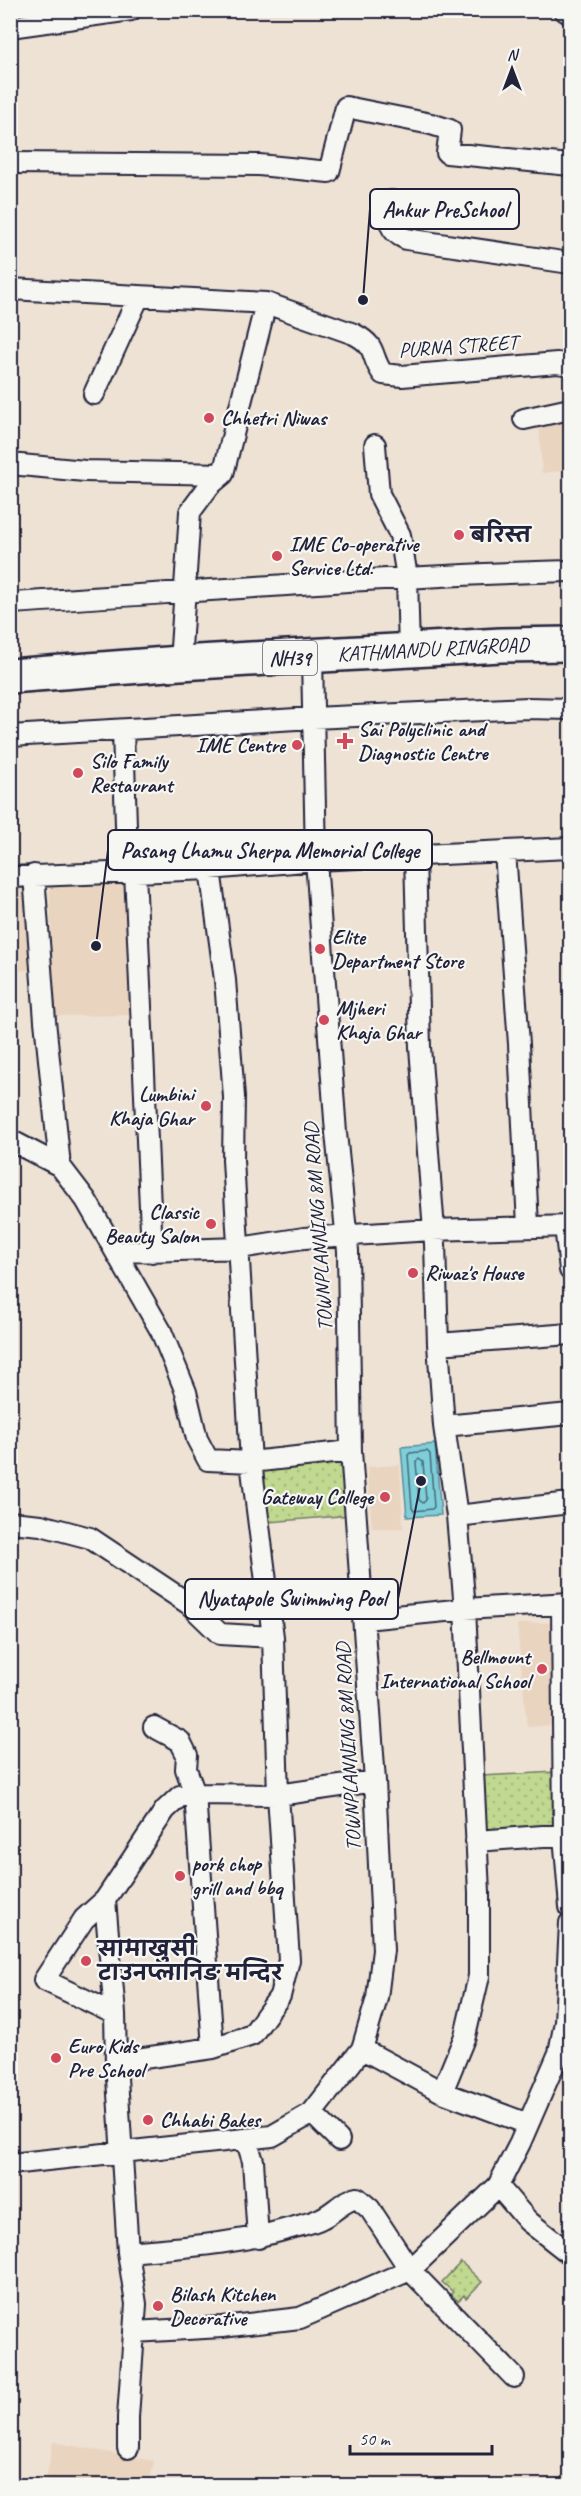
<svg xmlns="http://www.w3.org/2000/svg" width="581" height="2496" font-family="Caveat,'Playpen Sans Deva',sans-serif">
  <style>
    .built { fill: #e9d4bf }
    .park { fill: url(#park-dots); stroke: #717d65; stroke-width: 1.5 }
    .water { fill: #7fcfd9; stroke: #5a8a9a; stroke-width: 1.5 }
    .lines { fill: none; stroke-linecap: round; stroke-linejoin: round }
    .shore { stroke: #47677a; stroke-width: 1.5 }
    .street-casing { stroke: #22223b; stroke-width: 24 }
    .highway-casing { stroke: #22223b; stroke-width: 38 }
    .street { stroke: #f6f6f2; stroke-width: 20 }
    .highway { stroke: #f6f6f2; stroke-width: 33 }
    .poi-dot { fill: #d1495b; stroke: #f6f6f2; stroke-width: 2 }
    .labels { text-anchor: middle; dominant-baseline: central; stroke-width: 4.5; stroke-linejoin: round; paint-order: stroke }
    .shield { fill: #f6f6f2; stroke: #626272; stroke-width: 1.5 }
    .shield-label { font-size: 20px; font-weight: bold; fill: #22223b }
    .street-label { font-size: 21px; fill: #22223b; stroke: #f6f6f2 }
    .poi-label { font-size: 21px; font-weight: bold; fill: #22223b; stroke: #f6f6f2; text-anchor: start }
    .leader { fill: none; stroke: #22223b; stroke-width: 2 }
    .callout-dot { fill: #22223b; stroke: #f6f6f2; stroke-width: 2 }
    .callout { fill: #f6f6f2; stroke: #22223b; stroke-width: 2 }
    .callout-label { font-size: 22px; text-anchor: middle; font-weight: bold; fill: #22223b }
  </style>
  <defs>
    <pattern id="park-dots" width="8" height="8" patternUnits="userSpaceOnUse" patternTransform="scale(1.5)"><rect width="8" height="8" fill="#c0d88f"/><path d="M2 2h.1M6 6h.1" fill="none" stroke="#a5b97c" stroke-width="1.8" stroke-linecap="round"/></pattern>
  </defs>
  <rect width="100%" height="100%" fill="#eee2d4"/>
  <filter id="ink" filterUnits="userSpaceOnUse"><feTurbulence type="fractalNoise" baseFrequency=".0167" numOctaves="2"/><feDisplacementMap in="SourceGraphic" scale="12" xChannelSelector="R" yChannelSelector="G"/><feConvolveMatrix kernelMatrix="1 2 1 2 8 2 1 2 1" color-interpolation-filters="sRGB"/></filter>
  <g filter="url(#ink)">
    <path class="built" d="M 570,415 L 570,470 L 542,473 L 539,421 Z
      M 136,874 L 142,1015 L 55,1016 L 49,877 Z
      M 28,885 L 33,970 L 11,971 L 11,886 Z
      M 400,1465 L 403,1528 L 372,1528 L 367,1467 Z
      M 560,1622 L 570,1724 L 527,1727 L 517,1624 Z
      M 53,2442 L 154,2461 L 149,2485 L 45,2486 Z"/>
    <path class="park" d="M 342,1461 L 351,1515 L 269,1522 L 261,1469 Z
      M 556,1772 L 559,1831 L 484,1835 L 482,1776 Z
      M 461,2262 L 482,2282 L 466,2298 L 464,2295 L 458,2301 L 451,2294 L 453,2292 L 442,2282 Z"/>
    <path class="water" d="M 435,1444 L 441,1515 L 407,1517 L 401,1447 Z"/>
    <g class="lines">
      <path class="shore" d="M 427,1451 L 430,1454 L 434,1507 L 432,1509 L 414,1511 L 412,1508 L 408,1455 L 410,1453 Z
        M 419,1459 L 423,1462 L 426,1500 L 423,1503 L 419,1500 L 416,1462 Z"/>
      <defs>
        <path id="street" d="M 564,10 L 570,14
          M 10,27 L 131,10
          M 10,163 L 259,165 L 329,172 L 346,107 L 431,124 L 450,130 L 447,153 L 570,165
          M 391,201 C 390,220 386,230 406,239 L 570,263
          M 10,289 L 266,303
          M 94,394 L 139,296
          M 524,419 L 570,409
          M 375,445 L 379,494 L 400,535 L 407,577 L 409,651
          M 10,464 L 85,471 L 223,474
          M 223,474 L 266,303 L 354,334 C 379,347 369,355 383,374 L 402,376 L 557,363 L 570,365
          M 10,603 C 197,592 383,576 570,571
          M 180,663 L 190,512 L 210,485 L 223,474
          M 123,730 L 127,857
          M 10,736 L 313,718 L 528,708 L 570,709
          M 505,852 L 519,1044 L 528,1226
          M 415,855 L 420,1047 L 435,1244 L 438,1344 L 444,1426 L 457,1516 L 465,1609 L 479,1892 L 479,1976 L 465,2036 L 442,2092
          M 135,872 L 152,1252
          M 34,875 L 45,1021 L 60,1166
          M 10,877 L 210,869 L 316,860 L 570,848
          M 10,1140 L 60,1166 L 86,1200 L 161,1331 L 186,1392 L 197,1439 L 208,1460 L 251,1462 L 351,1451
          M 565,1226 L 570,1270
          M 117,1252 L 240,1248 L 304,1238 L 432,1230 L 570,1226
          M 438,1344 L 570,1334
          M 444,1426 L 570,1414
          M 457,1516 L 570,1503
          M 10,1522 L 41,1525 L 90,1538 L 189,1604 L 220,1634 L 273,1637
          M 562,1604 L 564,1835 L 570,1907
          M 365,1619 L 465,1609 L 570,1603
          M 154,1727 L 180,1741 L 187,1755 L 186,1769 L 195,1794 L 213,2048
          M 476,1841 L 570,1834
          M 105,1900 L 115,2014 L 116,2062 L 128,2252 L 136,2304 L 128,2417 L 128,2448
          M 115,2014 L 44,1980 L 84,1919 L 105,1900 L 165,1810 L 180,1796 L 195,1794 L 278,1795 L 375,1781
          M 362,2049 L 442,2092 L 528,2124
          M 116,2062 L 213,2048 L 252,2035 L 280,1996 L 289,1960 L 278,1795 L 273,1637 L 251,1462 L 233,1160 L 234,1097 L 225,980 L 210,869
          M 312,2113 L 339,2140
          M 246,2139 L 253,2161 L 258,2238
          M 10,2164 L 272,2136 L 312,2113 L 362,2049 L 377,1998 L 383,1950 L 375,1781 L 351,1451 L 348,1251 L 336,1133 L 316,860 L 312,656
          M 498,2186 L 528,2221 L 570,2254
          M 128,2252 C 184,2247 237,2244 291,2228 C 301,2225 313,2223 322,2218 C 335,2212 343,2200 357,2198 L 370,2209 L 410,2270 L 514,2377
          M 134,2332 L 222,2327 L 300,2318 L 410,2270 L 498,2186 L 520,2143 L 559,2053 L 565,2022 L 570,1923"/>
        <g id="highway">
          <path id="s1" d="M 10,676 L 180,663 L 501,645 L 570,644"/>
        </g>
      </defs>
      <use href="#street" class="street-casing"/>
      <use href="#highway" class="highway-casing"/>
      <use href="#street" class="street"/>
      <use href="#highway" class="highway"/>
    </g>
  </g>
  <g class="poi-dot">
    <circle cx="209" cy="418" r="6"/>
    <circle cx="459" cy="535" r="6"/>
    <circle cx="277" cy="556" r="6"/>
    <path d="M342 732h6v6h6v6h-6v6h-6v-6h-6v-6h6z"/>
    <circle cx="297" cy="745" r="6"/>
    <circle cx="78" cy="773" r="6"/>
    <circle cx="320" cy="949" r="6"/>
    <circle cx="324" cy="1020" r="6"/>
    <circle cx="206" cy="1106" r="6"/>
    <circle cx="211" cy="1224" r="6"/>
    <circle cx="413" cy="1273" r="6"/>
    <circle cx="385" cy="1497" r="6"/>
    <circle cx="542" cy="1669" r="6"/>
    <circle cx="180" cy="1876" r="6"/>
    <circle cx="86" cy="1961" r="6"/>
    <circle cx="56" cy="2058" r="6"/>
    <circle cx="148" cy="2120" r="6"/>
    <circle cx="158" cy="2306" r="6"/>
  </g>
  <g class="labels">
    <rect class="shield" x="263" y="641" width="54" height="34" rx="4.5"/>
    <g class="shield-label">
      <text x="290" y="658">NH39</text>
    </g>
    <g class="street-label">
      <text transform="translate(458 346) rotate(-4)">PURNA STREET</text>
      <text stroke="none"><textPath href="#s1" startOffset="424">KATHMANDU RINGROAD</textPath></text>
      <text transform="translate(318 1227) rotate(-94)">TOWNPLANNING 8M ROAD</text>
      <text transform="translate(348 1747) rotate(-93)">TOWNPLANNING 8M ROAD</text>
    </g>
    <g class="poi-label">
      <text x="221" y="418">Chhetri Niwas</text>
      <text x="471" y="535">बरिस्त</text>
      <text x="289" y="544">IME Co-operative<tspan x="289" dy="24">Service Ltd.</tspan></text>
      <text x="358" y="729">Sai Polyclinic and<tspan x="358" dy="24">Diagnostic Centre</tspan></text>
      <text x="285" y="745" text-anchor="end">IME Centre</text>
      <text x="90" y="761">Silo Family<tspan x="90" dy="24">Restaurant</tspan></text>
      <text x="332" y="937">Elite<tspan x="332" dy="24">Department Store</tspan></text>
      <text x="336" y="1008">Mjheri<tspan x="336" dy="24">Khaja Ghar</tspan></text>
      <text x="194" y="1094" text-anchor="end">Lumbini<tspan x="194" dy="24">Khaja Ghar</tspan></text>
      <text x="199" y="1212" text-anchor="end">Classic<tspan x="199" dy="24">Beauty Salon</tspan></text>
      <text x="425" y="1273">Riwaz's House</text>
      <text x="373" y="1497" text-anchor="end">Gateway College</text>
      <text x="530" y="1657" text-anchor="end">Bellmount<tspan x="530" dy="24">International School</tspan></text>
      <text x="192" y="1864">pork chop<tspan x="192" dy="24">grill and bbq</tspan></text>
      <text x="98" y="1949">सामाखुसी<tspan x="98" dy="24">टाउनप्लानिङ मन्दिर</tspan></text>
      <text x="68" y="2046">Euro Kids<tspan x="68" dy="24">Pre School</tspan></text>
      <text x="160" y="2120">Chhabi Bakes</text>
      <text x="170" y="2294">Bilash Kitchen<tspan x="170" dy="24">Decorative</tspan></text>
    </g>
  </g>
  <path class="leader" d="M363 300L370 209M96 946L108 850M421 1481L398 1599"/>
  <g class="callout-dot">
    <circle cx="363" cy="300" r="6"/>
    <circle cx="96" cy="946" r="6"/>
    <circle cx="421" cy="1481" r="6"/>
  </g>
  <g class="callout">
    <rect x="370" y="189" width="149" height="40" rx="6"/>
    <rect x="108" y="830" width="324" height="40" rx="6"/>
    <rect x="185" y="1579" width="213" height="40" rx="6"/>
  </g>
  <g class="callout-label">
    <text x="445" y="217">Ankur PreSchool</text>
    <text x="270" y="858">Pasang Lhamu Sherpa Memorial College</text>
    <text x="292" y="1606">Nyatapole Swimming Pool</text>
  </g>
  <rect width="581" height="2496" fill="none" stroke="#f6f6f2" stroke-width="36"/>
  <rect x="18" y="18" width="545" height="2460" fill="none" stroke="#22223b" stroke-width="2" filter="url(#ink)"/>
  <g transform="translate(512 69)" stroke="#f6f6f2" stroke-width="4.5" paint-order="stroke">
  <path d="M0-4.5L10 22L0 15L-10 22Z" fill="#22223b"/>
  <text y="-9" font-size="16" font-weight="bold" text-anchor="middle" fill="#22223b">N</text>
  </g>
  <path d="M350 2445v9h142v-9" fill="none" stroke="#22223b" stroke-width="3"/>
  <text x="359" y="2445" font-size="18" fill="#22223b" stroke="#f6f6f2" stroke-width="4.5" paint-order="stroke">50 m</text>
</svg>
